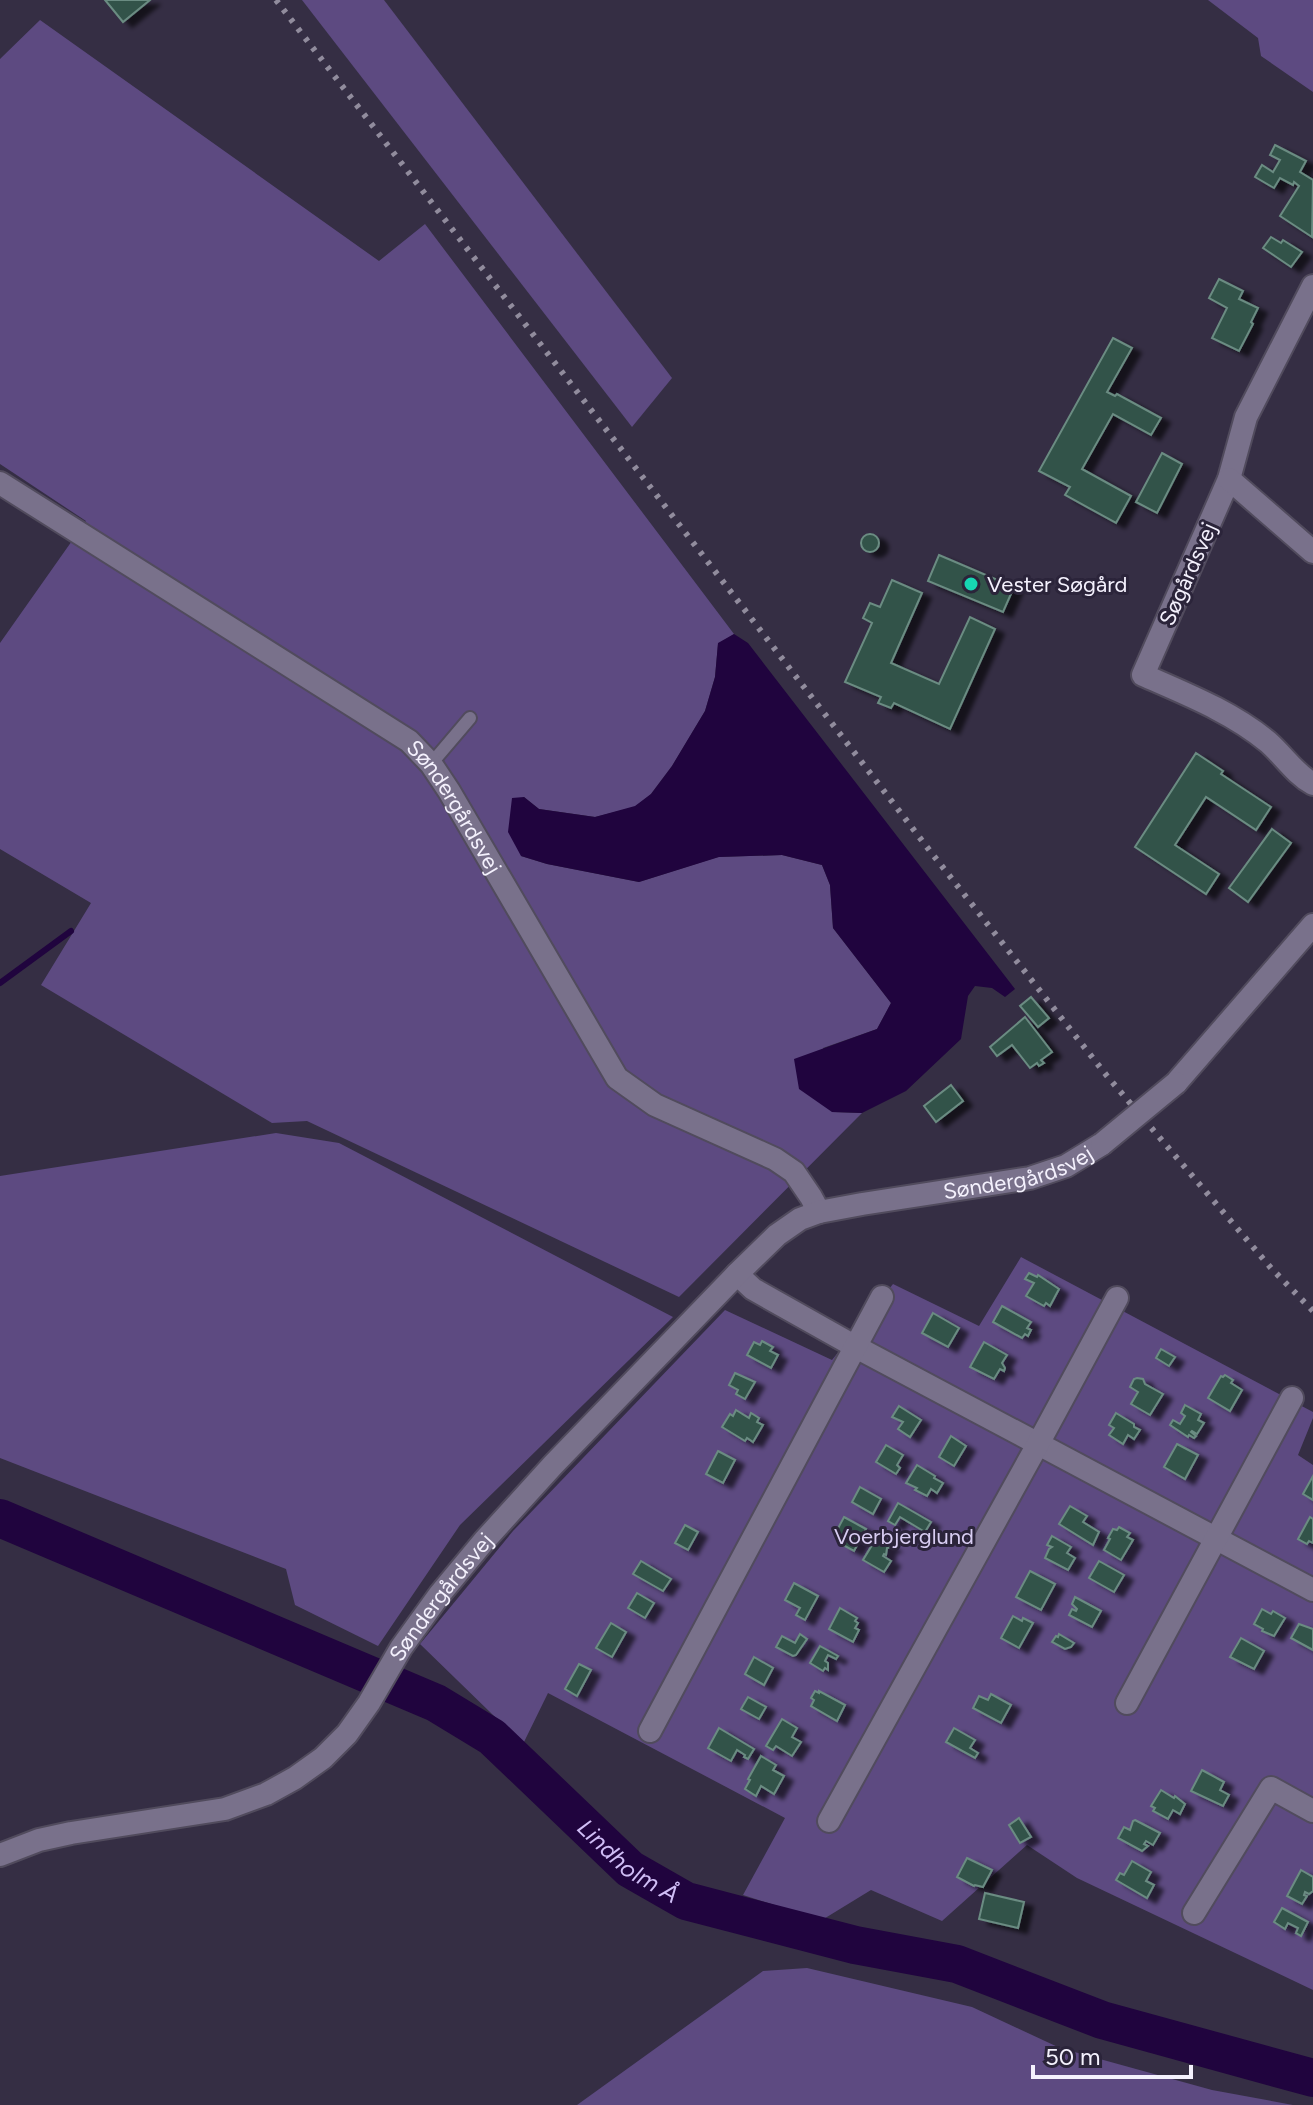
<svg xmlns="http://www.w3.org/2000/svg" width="1313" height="2105" viewBox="0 0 1313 2105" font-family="Figtree,sans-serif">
<defs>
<filter id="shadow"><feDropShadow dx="9" dy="5" stdDeviation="2" flood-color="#0009"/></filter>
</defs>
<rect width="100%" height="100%" fill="#352e44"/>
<!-- green -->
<g fill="#5d4a81">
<path d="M302,0H384L672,378L632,427Z"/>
<path d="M1208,0H1313V92L1261,56L1258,38Z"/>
<path d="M40,20L379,261L425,224L734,634L718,644L715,677L705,711L672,766L651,794L635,807L595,817L539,809L524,797L521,856L547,864L639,882L718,857L782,855L822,865L830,885L833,928L891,1003L877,1029L823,1048L832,1112L862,1113L679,1297L307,1121L272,1123L41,985L91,903L0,849V643L86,521L0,464V59Z"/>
<path d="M276,1133L339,1143L673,1317L460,1525L378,1646L295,1605L286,1569L0,1458V1176Z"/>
<path d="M1021,1257L1313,1412V1418L1298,1455L1313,1465V1990L1077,1878L1027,1845L942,1921L871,1890L822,1920L743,1895L785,1818L548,1693L523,1744L420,1644L513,1531L725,1310L832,1360L893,1284L979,1326Z"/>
<path d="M807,1968L972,2007L1060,2048L1212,2090L1293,2105H577L763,1971Z"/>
</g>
<!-- water -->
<path fill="#20043e" d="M734,634L748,643L1015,989L1005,997L992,988L975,986L968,996L961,1039L906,1091L862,1113L832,1112L799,1089L794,1059L877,1029L891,1003L833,928L830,885L822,865L782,855L719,857L639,882L547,864L521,856L508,832L512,798L524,797L539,809L595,817L635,806L651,794L672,766L705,711L715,677L718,643Z"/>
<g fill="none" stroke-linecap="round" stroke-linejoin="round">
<!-- stream -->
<path stroke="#20043e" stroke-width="6" d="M0,983L71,931"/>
<!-- river -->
<path stroke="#20043e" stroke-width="38" id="s1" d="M0,1518L436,1703L492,1737L630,1869L686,1901L855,1945L957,1964L1102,2020L1313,2078"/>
</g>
<!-- building -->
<g fill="#33534a" stroke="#6b8c82" stroke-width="2" filter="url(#shadow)">
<path d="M105,0H150L123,22Z"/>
<path d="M1275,145L1306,161L1300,172L1313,180L1312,237L1280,216L1299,186L1294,182L1293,185L1280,178L1274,188L1255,177L1262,165L1273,172L1280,160L1270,155Z"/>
<path d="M1271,237L1281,243L1283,240L1302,252L1291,267L1263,248Z"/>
<path d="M1219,279L1243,291L1239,299L1258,308L1251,322L1253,324L1239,351L1212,338L1227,308L1209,298Z"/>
<path d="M1113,338L1132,348L1107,392L1115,396L1117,394L1161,418L1151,435L1113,414L1082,469L1131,496L1116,523L1065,495L1070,487L1039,471Z"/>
<path d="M1162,453L1182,464L1157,513L1136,502Z"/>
<circle cx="870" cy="543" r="9"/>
<path d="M939,555L1014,587L1003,612L928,581Z"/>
<path d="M892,580L922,593L891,663L939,684L970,617L995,629L950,729L894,703L891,708L878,703L881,697L845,682L872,623L863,618L870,603L880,607Z"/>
<path d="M1196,753L1223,771L1221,774L1271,807L1256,830L1206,797L1175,845L1219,874L1206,894L1135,847Z"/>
<path d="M1272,829L1291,843L1248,902L1229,888Z"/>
<path d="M1031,997L1049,1018L1038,1027L1020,1006Z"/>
<path d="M1025,1017L1052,1052L1041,1060L1044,1063L1039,1066L1037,1063L1030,1068L1012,1045L997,1056L990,1047Z"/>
<path d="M951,1085L963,1101L936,1122L924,1106Z"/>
<path d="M1029,1273L1037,1277L1038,1275L1059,1289L1050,1306L1046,1303L1044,1306L1026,1296L1034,1283L1025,1279Z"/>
<path d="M1002,1306L1031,1322L1027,1328L1031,1330L1028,1336L1025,1334L1022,1338L993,1322Z"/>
<path d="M933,1313L959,1328L948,1347L922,1333Z"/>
<path d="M762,1341L773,1347L770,1351L778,1355L771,1368L747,1355L754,1342L760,1345Z"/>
<path d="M984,1342L1007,1355L1002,1363L1005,1368L1004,1371L1000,1369L994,1379L970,1367Z"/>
<path d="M1161,1349L1175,1357L1169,1366L1156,1358Z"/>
<path d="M735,1373L755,1382L745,1399L736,1394L738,1390L729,1385Z"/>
<path d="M1225,1375L1233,1380L1231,1383L1242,1390L1230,1411L1208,1398L1221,1376L1223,1377Z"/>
<path d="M1137,1378L1143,1379L1145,1384L1163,1394L1150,1415L1131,1404L1138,1392L1130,1387L1134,1379Z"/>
<path d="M1185,1405L1201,1414L1198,1420L1204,1423L1197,1434L1192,1431L1191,1432L1196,1436L1194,1438L1189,1435L1188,1437L1170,1425L1173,1420L1180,1424L1185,1416L1181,1413Z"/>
<path d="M899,1406L921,1420L910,1437L898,1429L903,1422L892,1417Z"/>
<path d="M736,1410L749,1418L751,1413L759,1418L757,1422L763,1425L753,1442L747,1438L745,1441L722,1427L730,1414L733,1416Z"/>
<path d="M1116,1413L1134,1424V1427L1140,1430L1134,1439L1128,1435L1123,1444L1109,1435L1114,1428L1109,1425Z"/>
<path d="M951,1436L966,1446L954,1466L939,1457Z"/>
<path d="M1177,1444L1198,1455L1185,1479L1164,1467Z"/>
<path d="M886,1445L903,1455L897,1465L900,1468L896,1474L876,1462Z"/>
<path d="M718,1451L735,1460L723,1483L706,1474Z"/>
<path d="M917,1465L935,1476L934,1478L943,1483L937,1493L931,1489L927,1496L915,1490L917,1488L906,1483Z"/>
<path d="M1313,1476V1500L1303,1494Z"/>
<path d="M860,1487L881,1499L873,1514L852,1502Z"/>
<path d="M898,1503L931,1522L925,1532L900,1517L895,1525L888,1521Z"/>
<path d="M1070,1506L1087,1516L1083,1522L1099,1532L1093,1545L1059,1524Z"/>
<path d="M844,1517L866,1529L854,1551L843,1545L846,1540L835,1534Z"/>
<path d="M1310,1517L1313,1519V1543L1309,1541L1307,1544L1298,1539Z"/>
<path d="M685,1525L698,1532L688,1550L675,1543Z"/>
<path d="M1119,1527L1130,1533L1127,1537L1133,1540L1121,1560L1104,1550L1110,1539L1108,1538L1113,1529L1117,1530Z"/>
<path d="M1052,1536L1071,1547L1067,1553L1075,1558L1068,1570L1045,1558L1049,1549L1052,1547L1047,1545Z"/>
<path d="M877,1537L892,1547L887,1548L886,1555L884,1554L883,1556L891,1561L884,1572L863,1560Z"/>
<path d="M641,1561L671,1579L663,1591L633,1574Z"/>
<path d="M1099,1561L1124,1575L1114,1592L1089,1578Z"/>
<path d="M1030,1571L1055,1584L1041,1610L1016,1597Z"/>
<path d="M794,1583L818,1596L805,1620L796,1615L800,1608L785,1600Z"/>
<path d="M637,1593L654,1603L645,1618L628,1608Z"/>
<path d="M1075,1597L1101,1611L1092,1627L1069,1615L1072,1609L1076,1611L1077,1609L1072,1604Z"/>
<path d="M840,1608L857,1618L855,1621L858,1623L855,1628L859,1630L853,1642L829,1629Z"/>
<path d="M1262,1609L1271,1614L1273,1611L1285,1618L1274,1636L1262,1631L1263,1629L1254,1624Z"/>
<path d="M1013,1616L1022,1621L1023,1618L1033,1623L1019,1648L1001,1638Z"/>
<path d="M611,1623L626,1632L612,1657L596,1648Z"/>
<path d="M1299,1624L1313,1629V1650L1291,1638Z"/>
<path d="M800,1634L807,1639L796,1655L793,1656L776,1647L782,1636L795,1643Z"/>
<path d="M1059,1634L1074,1643L1071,1647L1065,1649L1052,1642L1056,1636L1058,1637Z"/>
<path d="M1241,1638L1264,1651L1254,1669L1230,1657Z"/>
<path d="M820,1646L838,1656L836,1659L828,1655L825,1661L828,1663V1670L825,1668L823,1671L810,1663Z"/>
<path d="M754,1657L773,1668L764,1685L745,1674Z"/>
<path d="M579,1664L591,1670L577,1696L565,1689Z"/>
<path d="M815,1691L819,1693V1691L845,1705L837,1721L811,1706L814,1700L811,1698Z"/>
<path d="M991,1694L1011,1705L1001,1723L973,1708L979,1696L988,1700Z"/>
<path d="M748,1697L766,1707L759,1719L741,1709Z"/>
<path d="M782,1719L797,1728L792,1737L801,1742L792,1756L776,1746L773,1750L766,1746Z"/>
<path d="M719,1728L754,1749L748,1759L744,1757L745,1755L737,1750L731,1761L708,1748Z"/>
<path d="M954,1728L975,1740L970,1748L978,1753L975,1758L946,1742Z"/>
<path d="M761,1756L776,1765L773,1770L784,1776L774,1794L761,1786L756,1796L745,1789L750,1780L748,1779Z"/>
<path d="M1202,1770L1224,1782L1220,1790L1229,1795L1223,1806L1191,1791Z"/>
<path d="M1161,1790L1174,1798L1175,1796L1185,1804L1180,1814L1173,1810L1168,1819L1153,1811L1155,1808L1151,1806Z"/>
<path d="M1019,1818L1031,1837L1020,1843L1009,1825Z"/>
<path d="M1135,1820L1160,1833L1153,1845L1146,1841L1144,1844L1148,1846L1142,1851L1118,1838L1124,1827L1130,1830L1133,1821Z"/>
<path d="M967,1858L992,1870L983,1887L975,1885L974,1886L957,1877Z"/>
<path d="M1132,1861L1151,1872L1146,1881L1154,1885L1147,1898L1116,1880L1120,1873L1124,1875Z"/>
<path d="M1301,1870L1313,1877V1891L1309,1894L1305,1892L1304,1895L1307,1896L1302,1904L1287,1896Z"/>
<path d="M985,1893L1024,1902L1018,1928L979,1919Z"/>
<path d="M1282,1908L1308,1922L1301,1936L1296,1933L1298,1928L1288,1923L1285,1929L1274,1922Z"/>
</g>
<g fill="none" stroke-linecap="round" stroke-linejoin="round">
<defs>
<path id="service" d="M431,764L470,718"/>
<g id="minor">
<path d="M1313,286L1246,417L1229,479L1143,675C1186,694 1232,712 1268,742C1284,756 1295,774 1313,784"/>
<path d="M1229,479L1313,552"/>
<path id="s2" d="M0,483L409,741L431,764L449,791L617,1078L655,1105L775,1159L794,1172L811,1197L819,1212"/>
<path d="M1176,1083L1313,925"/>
<path d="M737,1274L753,1289L856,1347L1313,1590"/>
<path d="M1127,1703L1292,1398"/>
<path d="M650,1731L882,1297"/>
<path d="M829,1821L1038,1444L1117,1298"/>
<path id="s3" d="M0,1855L39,1840L71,1833L225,1809L266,1794L295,1778L323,1758L347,1734L369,1703L401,1648L440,1594L484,1541L553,1465L737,1274L777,1235L800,1219L819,1212L862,1204L1030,1178L1066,1166L1102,1144"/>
<path d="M1194,1913L1271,1788L1313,1811"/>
</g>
</defs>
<!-- service casing -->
<use href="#service" stroke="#514b5d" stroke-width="16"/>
<!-- minor casing -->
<use href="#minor" stroke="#514b5d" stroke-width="26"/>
<!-- service -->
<use href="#service" stroke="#79718b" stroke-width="12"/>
<!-- minor -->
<use href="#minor" stroke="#79718b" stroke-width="22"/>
<!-- rail -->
<path stroke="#918c9d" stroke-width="6" stroke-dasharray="4 8" stroke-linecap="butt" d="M276,0L930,851L1107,1076L1271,1268L1313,1311"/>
<defs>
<path id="minor-bridge" d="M1102,1144L1176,1083"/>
</defs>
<!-- minor-bridge casing -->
<use href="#minor-bridge" stroke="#514b5d" stroke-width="26" stroke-linecap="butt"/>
<!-- minor-bridge -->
<use href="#minor-bridge" stroke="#79718b" stroke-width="22"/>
</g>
<!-- markers -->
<circle fill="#17d5b2" stroke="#2b243a" stroke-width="3" cx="971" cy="584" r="8"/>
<g text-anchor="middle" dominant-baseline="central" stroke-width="6" stroke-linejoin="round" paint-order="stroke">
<!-- street labels -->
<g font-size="22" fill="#f4f1fd" stroke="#2b243a">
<text transform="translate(1188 574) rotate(-66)">Søgårdsvej</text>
<text stroke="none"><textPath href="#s2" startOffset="564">Søndergårdsvej</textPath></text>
<text stroke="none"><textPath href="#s3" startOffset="1288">Søndergårdsvej</textPath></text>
<text stroke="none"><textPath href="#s3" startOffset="542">Søndergårdsvej</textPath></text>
</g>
<!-- poi labels -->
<g font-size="22" fill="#f4f1fd" stroke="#2b243a" text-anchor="start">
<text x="987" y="584">Vester Søgård</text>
</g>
<!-- park labels -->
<g font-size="22" fill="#d8cdf2" stroke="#2b243a">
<text x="904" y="1536">Voerbjerglund</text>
</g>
<!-- water labels -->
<g font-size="24" font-style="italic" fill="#d0bef6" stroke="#2b243a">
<text stroke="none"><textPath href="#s1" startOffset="724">Lindholm Å</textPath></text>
</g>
</g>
<!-- scale -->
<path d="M1033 2065v12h158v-12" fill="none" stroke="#f4f1fd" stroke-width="4"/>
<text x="1045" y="2065" font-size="24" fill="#f4f1fd" stroke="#2b243a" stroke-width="6" paint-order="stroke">50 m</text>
</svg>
